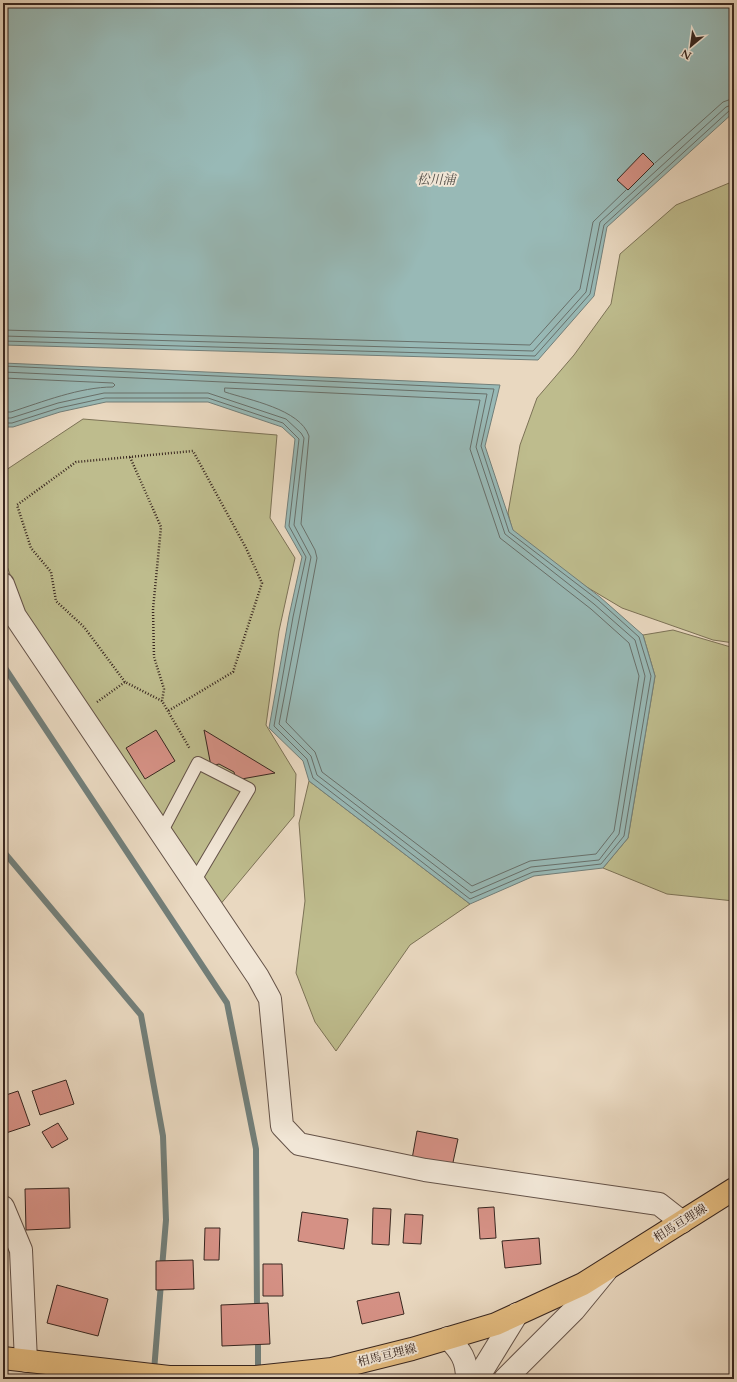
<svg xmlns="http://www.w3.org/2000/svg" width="737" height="1382" viewBox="0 0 737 1382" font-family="Cardo,'Noto Serif JP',serif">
<rect width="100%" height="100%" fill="#e9d8c0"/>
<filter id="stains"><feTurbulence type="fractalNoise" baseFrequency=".005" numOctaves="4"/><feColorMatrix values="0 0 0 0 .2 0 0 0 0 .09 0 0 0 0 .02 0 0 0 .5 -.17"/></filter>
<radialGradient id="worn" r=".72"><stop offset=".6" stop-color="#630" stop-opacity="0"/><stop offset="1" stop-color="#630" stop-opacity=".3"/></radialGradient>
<!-- green -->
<g fill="#bebc8d" stroke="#7c7256">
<path d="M734,181V643L713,640L622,608L516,545L508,513L520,445L537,398L574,355L611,304L620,254L676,205Z"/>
<path d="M83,419L277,435L270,518L295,558L279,631L266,725L296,774L294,816L219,906L22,608L3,555V472Z"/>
<path d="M673,630L734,648V901L667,894L603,868L628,838L655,676L643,635Z"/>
<path d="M309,781L470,904L410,945L336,1051L315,1022L296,973L305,901L299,823Z"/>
</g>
<!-- water -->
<g fill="#98b9b6" stroke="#727f7a">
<path d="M3,3H734V112L607,227L594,296L538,360L3,345Z"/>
<path d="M3,363L500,385L485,446L513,530L600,597L643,635L655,676L628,838L603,868L534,876L470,904L309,781L303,761L269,728L289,616L302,557L285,527L295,439L282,427L208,402H106L60,412L13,427H3Z"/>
</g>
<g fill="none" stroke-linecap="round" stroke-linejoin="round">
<!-- shore -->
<g stroke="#68706b" stroke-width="1">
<path d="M655,163L723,102L734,98"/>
<path d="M3,330L530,345L580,289L593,222L626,190"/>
<path d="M3,336L533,351L586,292L600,222L726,107L734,104"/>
<path d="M3,341L535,356L590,294L604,225L730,110L734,109"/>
<path d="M3,366L494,389L481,446L509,532L598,600L639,637L651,676L624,836L601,864L533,872L470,899L313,778L307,759L274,726L293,617L306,557L289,526L299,439L283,423L208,398H105L59,408L12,423H3"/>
<path d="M3,372L487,394L476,447L505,534L594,604L635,640L645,676L619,834L599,860L531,867L471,893L317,775L311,756L279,724L311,557L294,525L304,438L301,433L286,419L208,393H104L58,403L11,418H3"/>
<path d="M3,378L113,383L115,385L113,387C80,387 42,402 11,412H3"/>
<path d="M225,388L480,400L470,449L500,538L591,609L629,643L639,676L614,831L596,854L530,861L472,886L322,772L315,752L286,722L317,558L315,550L301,524L309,436C300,409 249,400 225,392Z"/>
</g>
<!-- stream -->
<g stroke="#727f7a" stroke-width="6">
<path d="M3,665L227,1003L256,1149L257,1311"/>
<path d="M3,851L141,1015L163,1136L166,1220L162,1268"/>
<path d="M258,1337V1373"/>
<path d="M154,1371L161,1283"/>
</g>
</g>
<!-- building -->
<g fill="#d59185" stroke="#392720">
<path d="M643,153L654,164L628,190L617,180Z"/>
<path d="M156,730L175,761L145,779L126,748Z"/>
<path d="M204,730L275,773L236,780L234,772L219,764L211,766Z"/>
<path d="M66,1080L74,1104L40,1115L32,1091Z"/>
<path d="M18,1091L30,1125L3,1134V1096Z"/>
<path d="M58,1123L68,1139L52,1148L42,1132Z"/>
<path d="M417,1131L458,1139L452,1167L412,1159Z"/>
<path d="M69,1188L70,1228L26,1230L25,1189Z"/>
<path d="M494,1207L496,1238L480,1239L478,1208Z"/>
<path d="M373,1208L391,1209L389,1245L372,1244Z"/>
<path d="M302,1212L348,1219L344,1249L298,1241Z"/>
<path d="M405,1214L423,1215L421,1244L403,1243Z"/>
<path d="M205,1228H220L219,1260H204Z"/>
<path d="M539,1238L541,1264L505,1268L502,1241Z"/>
<path d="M193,1260L194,1289L156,1290V1261Z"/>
<path d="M263,1264H282L283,1296H263Z"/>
<path d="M57,1285L108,1299L98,1336L47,1323Z"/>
<path d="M399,1292L404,1314L362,1324L357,1301Z"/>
<path d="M268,1303L270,1344L222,1346L221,1305Z"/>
</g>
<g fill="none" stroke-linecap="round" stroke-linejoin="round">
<defs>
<path id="service" d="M161,833L198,763L249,789L194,882"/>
<g id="minor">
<path d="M3,584L15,616L258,977L270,999L282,1126L299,1144L425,1170L659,1204L682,1222"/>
<path d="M3,1207L21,1250L26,1361"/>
</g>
<g id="tertiary">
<path d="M448,1338C461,1351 467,1360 467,1379"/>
<path d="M477,1379L517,1314"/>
<path d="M505,1379L574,1310L606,1271"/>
</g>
<path id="primary" d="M3,1358L169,1377H256L332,1369L412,1349L496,1324L583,1284L734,1189"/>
</defs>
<!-- service casing -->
<use href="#service" stroke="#655348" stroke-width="14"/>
<!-- minor casing -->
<use href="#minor" stroke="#655348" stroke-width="24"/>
<!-- tertiary casing -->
<use href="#tertiary" stroke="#655348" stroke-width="24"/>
<!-- primary casing -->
<use href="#primary" stroke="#392720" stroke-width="24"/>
<!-- path -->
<g stroke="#392720" stroke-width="2.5" stroke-dasharray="1 2" stroke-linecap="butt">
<path d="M130,457L161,527L153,609L154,657L164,689L162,701"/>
<path d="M125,682L84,627L56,601L51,572L31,548L17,505L76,462L193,451L246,548L262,583L233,672L168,711"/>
<path d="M97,702L125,682L162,701L190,749"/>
</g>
<!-- service -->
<use href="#service" stroke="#f1e6d6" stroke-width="12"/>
<!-- minor -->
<use href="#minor" stroke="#f1e6d6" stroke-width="22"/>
<!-- tertiary -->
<use href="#tertiary" stroke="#f1e6d6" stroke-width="22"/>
<!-- primary -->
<use href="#primary" stroke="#e4bc80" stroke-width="22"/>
</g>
<g text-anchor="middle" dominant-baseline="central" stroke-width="4" stroke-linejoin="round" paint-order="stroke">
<!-- street labels -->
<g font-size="12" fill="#392720" stroke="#f1e6d6">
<text transform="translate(680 1223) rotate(-32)">相馬亘理線</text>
<text transform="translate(387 1355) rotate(-14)">相馬亘理線</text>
</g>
<!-- water labels -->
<g font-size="13" font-style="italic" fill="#514c46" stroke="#f1e6d6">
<text x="436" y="180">松川浦</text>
</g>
</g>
<!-- margin -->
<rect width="737" height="1382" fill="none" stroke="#e9d8c0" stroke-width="16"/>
<rect x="4" y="4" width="729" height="1374" fill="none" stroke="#392720" stroke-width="2"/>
<rect x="8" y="8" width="721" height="1366" fill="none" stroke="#392720"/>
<!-- north arrow -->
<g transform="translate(691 46) rotate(209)" stroke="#f1e6d6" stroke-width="3" paint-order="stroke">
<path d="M0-3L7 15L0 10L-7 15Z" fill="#392720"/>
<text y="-6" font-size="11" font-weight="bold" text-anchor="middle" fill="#392720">N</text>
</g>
<rect width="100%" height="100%" filter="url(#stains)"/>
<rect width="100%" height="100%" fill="url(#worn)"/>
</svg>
